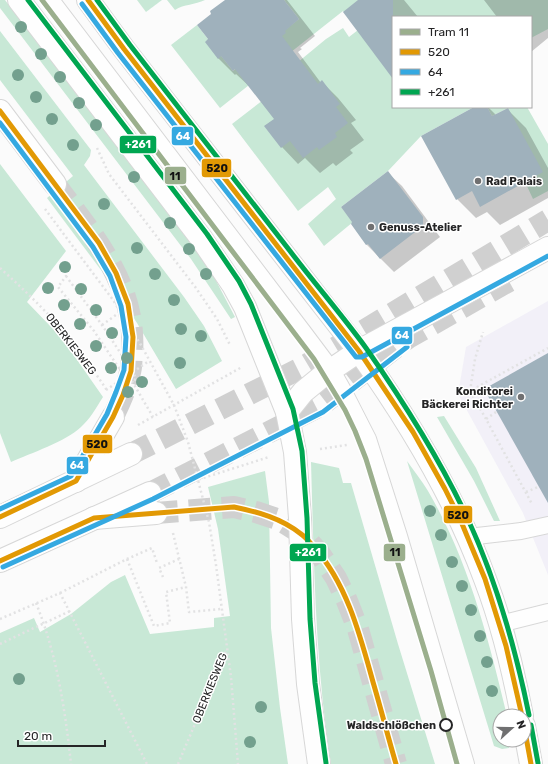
<svg xmlns="http://www.w3.org/2000/svg" width="548" height="764" viewBox="0 0 548 764" font-family="Rubik,sans-serif">
<rect width="100%" height="100%" fill="#fbfbfb"/>
<!-- commercial -->
<path fill="#f2f0f8" d="M548,301V575L523,513L458,394L466,347Z"/>
<!-- green -->
<g fill="#c8e8d6">
<path d="M0,0H5L195,249L212,273L235,317L231,319L191,259L0,8Z"/>
<path d="M137,0H162L146,12Z"/>
<path d="M167,0H205C195,5 184,4 175,10Z"/>
<path d="M284,0H548V29L531,38V17H393V107H474L421,136L388,171L341,207L353,222L324,246L308,224L336,199L328,187L298,211L232,124L290,79L286,72L326,39L343,28L349,37L358,30L343,11L220,108L171,45L197,25L233,71L299,19Z"/>
<path d="M0,31L91,150L90,156L84,165L184,297L204,326L222,361L176,389L137,323L107,278L47,198L73,176L0,80Z"/>
<path d="M487,107H527L548,144V191L533,199L525,182L508,108L492,116Z"/>
<path d="M0,164L66,251L27,302L53,329L75,357L103,397C96,408 90,419 81,427C65,442 31,453 11,462L0,433Z"/>
<path d="M444,416L476,468L500,521H494L474,481L437,417Z"/>
<path d="M407,461C414,471 422,481 428,491C468,559 489,640 507,716H500V740H511L509,748L502,749L494,746Z"/>
<path d="M311,462L339,468L343,483H351L398,644L435,764H331C315,664 314,563 311,462Z"/>
<path d="M265,471L269,502L271,628L280,708L288,764H0V633L34,618L40,632L71,614L111,582L125,575L150,634L214,627V618L230,616L218,529L208,487Z"/>
</g>
<!-- shadow -->
<g fill="#0003">
<path d="M226,0H287L315,36L300,48L302,49L298,52L321,83L322,82L338,98L356,120L351,123L364,140L350,150L353,153L336,166L333,163L320,173L305,158L298,164L282,147L265,126L275,119L250,87L236,74L235,75L218,58L209,40L212,14Z"/>
<path d="M360,0H404L418,17H393V75Z"/>
<path d="M484,0H548V38L531,52V17H497Z"/>
<path d="M476,107H488L496,115L507,109L526,128L548,168V198L500,225L487,212L476,218L457,199Z"/>
<path d="M388,173L402,186L440,237L394,272L367,245L352,224Z"/>
</g>
<!-- building -->
<g fill="#9fb1bc">
<path d="M225,0H284L299,19L285,31L286,33L282,36L318,84L322,80L340,104L336,107L348,123L335,133L337,137L319,150L317,147L303,158L290,141L281,148L264,126L274,119L235,69L233,71L221,56L218,59L205,42L208,39L197,25L211,14L210,11Z"/>
<path d="M358,0H393V79L343,12Z"/>
<path d="M474,107H487L492,116L508,108L543,172L480,207L472,191L456,200L421,136Z"/>
<path d="M388,171L423,217V226L380,259L368,244L366,245L351,224L352,222L341,207Z"/>
<path d="M548,353V503L484,389Z"/>
</g>
<g fill="none" stroke-linecap="round" stroke-linejoin="round">
<!-- secondary-tunnel -->
<g stroke="#d0d0d0" stroke-width="22" stroke-dasharray="22 11" stroke-linecap="butt">
<path d="M131,454L303,367L548,220"/>
<path d="M150,493L320,406L408,338L509,281"/>
</g>
<!-- primary-tunnel -->
<g stroke="#d0d0d0" stroke-width="22" stroke-dasharray="22 11" stroke-linecap="butt">
<path d="M55,184C93,236 137,284 132,354C131,359 132,366 130,372C127,387 120,402 113,417"/>
<path d="M156,513L234,507L256,512L280,520L302,534L320,554L336,578L347,601L358,629L396,764"/>
</g>
<defs>
<g id="lane">
<path d="M51,0L304,333L331,369L344,392L368,439L399,536L466,764"/>
<path d="M468,537L521,531L548,525"/>
<path d="M500,624L548,612"/>
</g>
<g id="secondary">
<path d="M287,412L303,392L325,374L359,351L548,248"/>
<path d="M0,517L131,454"/>
<path d="M0,561L150,493"/>
</g>
<g id="primary">
<path d="M19,0L201,238L233,285L245,307L287,412L295,452L300,518L303,619L308,684L319,764"/>
<path d="M88,0L124,49L359,351C409,421 455,497 485,579C502,623 513,669 522,716"/>
<path d="M0,111L55,184"/>
<path d="M76,481L113,417"/>
<path d="M94,518L156,513"/>
<path d="M524,726L531,764"/>
</g>
</defs>
<!-- lane casing -->
<use href="#lane" stroke="#d7d7d7" stroke-width="18"/>
<!-- secondary casing -->
<use href="#secondary" stroke="#d7d7d7" stroke-width="24"/>
<!-- primary casing -->
<use href="#primary" stroke="#d7d7d7" stroke-width="24"/>
<!-- path -->
<g stroke="#e2e2e3" stroke-width="2.5" stroke-dasharray="2 3" stroke-linecap="butt">
<path d="M97,148L109,174L196,288L217,319L230,345"/>
<path d="M45,209L113,300L141,345L174,405L188,442L209,522L216,565L231,677L238,764"/>
<path d="M0,268C20,286 39,304 57,324C76,345 93,369 108,392"/>
<path d="M66,276L102,325L133,372L136,379L129,383L94,331L58,287Z"/>
<path d="M102,325L120,312"/>
<path d="M133,372L149,361"/>
<path d="M132,381L153,417"/>
<path d="M106,390L125,377"/>
<path d="M470,391L475,359L483,332"/>
<path d="M429,408L441,399"/>
<path d="M496,412L486,419L532,504"/>
<path d="M486,419L470,391L548,348"/>
<path d="M138,425L242,367"/>
<path d="M320,449L347,445"/>
<path d="M175,487L269,457"/>
<path d="M526,492L538,487"/>
<path d="M173,533L186,587L189,612L221,609"/>
<path d="M127,559L154,626L170,623L166,592L186,587"/>
<path d="M163,577L159,568L179,559"/>
<path d="M60,593L127,559L152,548L157,563"/>
<path d="M36,603C57,655 65,709 71,764"/>
<path d="M0,619L60,593L147,764"/>
<path d="M0,644L70,611"/>
<path d="M178,764L226,651"/>
</g>
<!-- lane -->
<use href="#lane" stroke="#fefefe" stroke-width="16"/>
<!-- secondary -->
<use href="#secondary" stroke="#fefefe" stroke-width="22"/>
<!-- primary -->
<use href="#primary" stroke="#fefefe" stroke-width="22"/>
<defs>
<g id="bus-1">
<path d="M88,0L124,49L359,351L413,432L445,489L460,519L485,579L506,646L522,716"/>
<path d="M0,111L99,243L116,273L128,304L133,337L131,371L123,395L113,417L76,481L0,517"/>
<path d="M0,561L94,518L234,507C258,512 281,518 301,534C306,537 310,543 314,547C347,584 360,635 373,682C381,709 388,737 396,764"/>
<path d="M524,726L531,764"/>
</g>
<g id="bus-2">
<path d="M82,4L118,53L356,357H362L548,256"/>
<path d="M0,123L93,247L110,276L121,306L126,337L124,370L116,392L107,414L71,476L0,509"/>
<path d="M3,567L153,499L323,412L407,347"/>
</g>
<g id="bus-3">
<path d="M28,0L207,234L239,281L251,304L293,409L302,451L307,518L310,619L315,683L326,763"/>
<path d="M97,0L130,45C183,114 237,182 290,251C315,284 342,315 366,348C403,401 438,456 466,515C496,579 515,646 529,715"/>
<path d="M531,725L538,763"/>
</g>
</defs>
<!-- bus-1 casing -->
<use href="#bus-1" stroke="#fff" stroke-width="8"/>
<!-- bus-2 casing -->
<use href="#bus-2" stroke="#fff" stroke-width="8"/>
<!-- bus-3 casing -->
<use href="#bus-3" stroke="#fff" stroke-width="8"/>
<!-- bus-1 -->
<use href="#bus-1" stroke="#e29904" stroke-width="5"/>
<!-- bus-2 -->
<use href="#bus-2" stroke="#35a9e1" stroke-width="5"/>
<!-- bus-3 -->
<use href="#bus-3" stroke="#00a651" stroke-width="5"/>
<defs>
<path id="tram-1" d="M42,0L314,359L345,410L355,431L366,459L431,671L457,764"/>
</defs>
<!-- tram-1 casing -->
<use href="#tram-1" stroke="#fff" stroke-width="8"/>
<!-- tram-1 -->
<use href="#tram-1" stroke="#9baf8d" stroke-width="5"/>
</g>
<!-- trees -->
<g fill="#73a08e">
<circle cx="21" cy="27" r="6"/>
<circle cx="41" cy="54" r="6"/>
<circle cx="18" cy="75" r="6"/>
<circle cx="60" cy="77" r="6"/>
<circle cx="36" cy="97" r="6"/>
<circle cx="79" cy="103" r="6"/>
<circle cx="52" cy="119" r="6"/>
<circle cx="96" cy="125" r="6"/>
<circle cx="73" cy="145" r="6"/>
<circle cx="134" cy="177" r="6"/>
<circle cx="104" cy="204" r="6"/>
<circle cx="170" cy="223" r="6"/>
<circle cx="137" cy="248" r="6"/>
<circle cx="189" cy="249" r="6"/>
<circle cx="65" cy="267" r="6"/>
<circle cx="155" cy="274" r="6"/>
<circle cx="206" cy="274" r="6"/>
<circle cx="48" cy="288" r="6"/>
<circle cx="81" cy="289" r="6"/>
<circle cx="174" cy="300" r="6"/>
<circle cx="64" cy="305" r="6"/>
<circle cx="96" cy="310" r="6"/>
<circle cx="80" cy="324" r="6"/>
<circle cx="181" cy="329" r="6"/>
<circle cx="112" cy="333" r="6"/>
<circle cx="201" cy="336" r="6"/>
<circle cx="96" cy="346" r="6"/>
<circle cx="127" cy="358" r="6"/>
<circle cx="180" cy="363" r="6"/>
<circle cx="111" cy="368" r="6"/>
<circle cx="142" cy="382" r="6"/>
<circle cx="128" cy="392" r="6"/>
<circle cx="430" cy="511" r="6"/>
<circle cx="441" cy="535" r="6"/>
<circle cx="452" cy="562" r="6"/>
<circle cx="462" cy="586" r="6"/>
<circle cx="471" cy="610" r="6"/>
<circle cx="480" cy="636" r="6"/>
<circle cx="487" cy="662" r="6"/>
<circle cx="19" cy="679" r="6"/>
<circle cx="492" cy="691" r="6"/>
<circle cx="261" cy="707" r="6"/>
<circle cx="250" cy="742" r="6"/>
</g>
<!-- markers -->
<g fill="#707071" stroke="#fff" stroke-width="1.5">
<circle cx="478" cy="181" r="4"/>
<circle cx="371" cy="227" r="4"/>
<circle cx="521" cy="397" r="4"/>
</g>
<circle fill="#fff" stroke="#252526" stroke-width="2" cx="446" cy="725" r="6"/>
<g text-anchor="middle" dominant-baseline="central" stroke-width="3" stroke-linejoin="round" paint-order="stroke">
<!-- poi labels -->
<g font-size="11" font-weight="bold" fill="#252526" stroke="#fff" text-anchor="start">
<text x="486" y="181">Rad Palais</text>
<text x="379" y="227">Genuss-Atelier</text>
<text x="513" y="391" text-anchor="end">Konditorei<tspan x="513" dy="13">Bäckerei Richter</tspan></text>
</g>
<!-- street labels -->
<g font-size="11" fill="#252526" stroke="#fff">
<text transform="translate(71 344) rotate(52)">OBERKIESWEG</text>
<text transform="translate(210 688) rotate(-68)">OBERKIESWEG</text>
</g>
<!-- stop labels -->
<g font-size="11" font-weight="bold" fill="#252526" stroke="#fff" text-anchor="end">
<text x="436" y="725">Waldschlößchen</text>
</g>
</g>
<g stroke="#fff" stroke-width="1.5">
<rect x="171" y="126" width="23" height="20" rx="4" fill="#35a9e1"/>
<rect x="119" y="135" width="38" height="19" rx="4" fill="#00a651"/>
<rect x="201" y="158" width="31" height="20" rx="4" fill="#e29904"/>
<rect x="164" y="166" width="23" height="19" rx="4" fill="#9baf8d"/>
<rect x="391" y="326" width="22" height="19" rx="4" fill="#35a9e1"/>
<rect x="82" y="434" width="31" height="20" rx="4" fill="#e29904"/>
<rect x="66" y="456" width="23" height="19" rx="4" fill="#35a9e1"/>
<rect x="443" y="505" width="30" height="19" rx="4" fill="#e29904"/>
<rect x="289" y="543" width="38" height="19" rx="4" fill="#00a651"/>
<rect x="383" y="543" width="23" height="19" rx="4" fill="#9baf8d"/>
</g>
<g font-size="11" text-anchor="middle" font-weight="bold" fill="#fff">
<text x="183" y="140">64</text>
<text x="138" y="148">+261</text>
<text x="402" y="339">64</text>
<text x="77" y="469">64</text>
<text x="308" y="556">+261</text>
</g>
<g font-size="11" text-anchor="middle" font-weight="bold" fill="#111">
<text x="217" y="172">520</text>
<text x="175" y="180">11</text>
<text x="97" y="448">520</text>
<text x="458" y="519">520</text>
<text x="395" y="556">11</text>
</g>
<!-- legend -->
<rect x="392" y="16" width="140" height="92" fill="#ffffff" stroke="#a8a8a8"/>
<rect x="400" y="29" width="20" height="6" fill="#9baf8d" stroke="#a8a8a8"/>
<text x="428" y="36" font-size="12" fill="#252526">Tram 11</text>
<rect x="400" y="49" width="20" height="6" fill="#e29904" stroke="#a8a8a8"/>
<text x="428" y="56" font-size="12" fill="#252526">520</text>
<rect x="400" y="69" width="20" height="6" fill="#35a9e1" stroke="#a8a8a8"/>
<text x="428" y="76" font-size="12" fill="#252526">64</text>
<rect x="400" y="89" width="20" height="6" fill="#00a651" stroke="#a8a8a8"/>
<text x="428" y="96" font-size="12" fill="#252526">+261</text>
<!-- north arrow -->
<g transform="translate(512 728) rotate(69)"><circle r="19" fill="#ffffff" stroke="#a8a8a8"/>
<path d="M0-3L7 15L0 10L-7 15Z" fill="#707071"/>
<text y="-6" font-size="11" font-weight="bold" text-anchor="middle" fill="#252526">N</text>
</g>
<!-- scale -->
<path d="M18 740v6h87v-6" fill="none" stroke="#252526" stroke-width="2"/>
<text x="24" y="740" font-size="12" fill="#252526" stroke="#ffffff" stroke-width="3" paint-order="stroke">20 m</text>
</svg>
